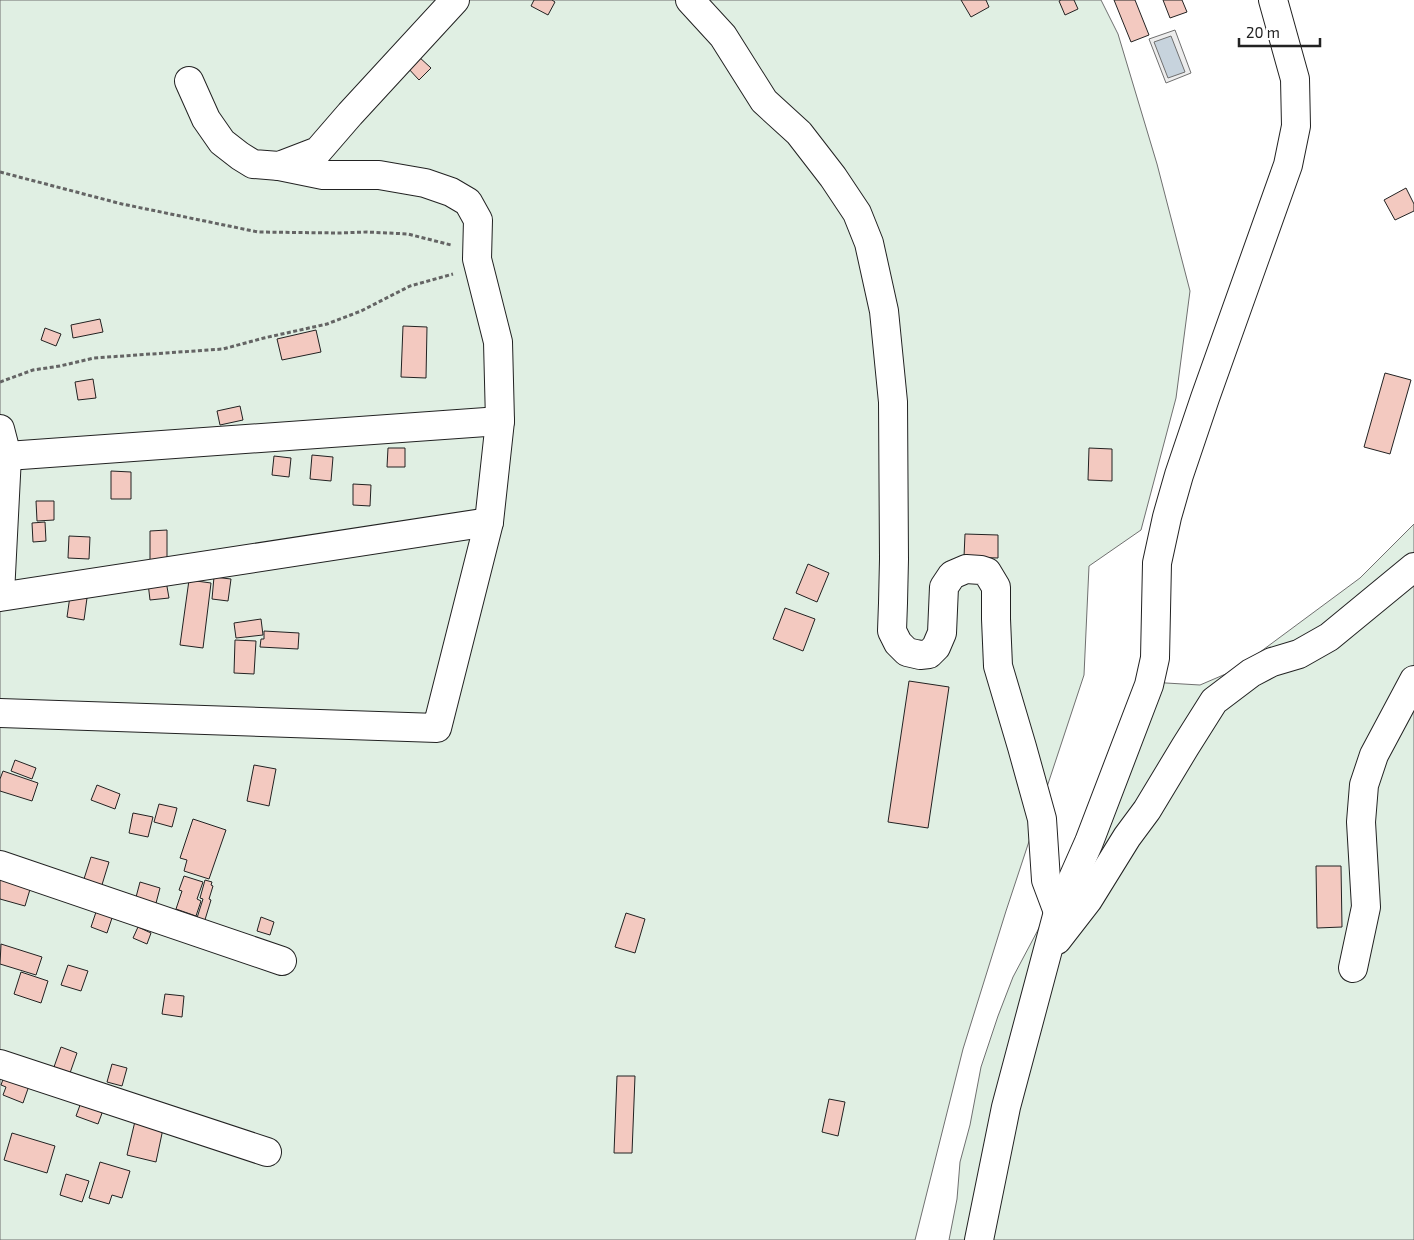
<svg xmlns="http://www.w3.org/2000/svg" width="1414" height="1240" viewBox="0 0 1414 1240" font-family="'Exo 2',sans-serif">
<rect width="100%" height="100%" fill="#fff"/>
<!-- green -->
<g fill="#e0efe3" stroke="#6f6f6f">
<path d="M0,0H1101L1118,34L1157,164L1190,291L1176,398L1141,530L1089,566L1084,675L1006,911L963,1049L915,1240H0Z"/>
<path d="M1414,524V1240H949L957,1199L960,1162L970,1125L981,1067L998,1016L1013,977L1039,928L1150,681L1166,683L1200,685L1228,673L1256,655L1360,578Z"/>
</g>
<!-- parking -->
<path fill="#ededed" stroke="#6f6f6f" d="M1175,30L1191,73L1166,83L1149,39Z"/>
<!-- water -->
<path fill="#c7d3dd" stroke="#6f6f6f" d="M1171,36L1185,72L1168,78L1154,42Z"/>
<!-- building -->
<g fill="#f3c9c0" stroke="#222">
<path d="M534,0H552L555,2L548,15L531,6Z"/>
<path d="M961,0H986L989,7L971,17Z"/>
<path d="M1061,0H1074L1078,9L1065,15L1059,1Z"/>
<path d="M1114,0H1135L1149,35L1131,42Z"/>
<path d="M1163,0H1182L1187,12L1170,18Z"/>
<path d="M418,56L431,68L419,80L407,67Z"/>
<path d="M1406,188L1414,204V211L1395,220L1384,200Z"/>
<path d="M100,319L103,332L73,338L71,325Z"/>
<path d="M403,326L427,327L426,378L401,377Z"/>
<path d="M45,328L61,334L56,346L41,340Z"/>
<path d="M316,330L321,352L282,360L277,339Z"/>
<path d="M1385,373L1411,380L1390,454L1364,447Z"/>
<path d="M93,379L96,398L78,400L75,382Z"/>
<path d="M240,406L243,420L220,425L217,411Z"/>
<path d="M388,448H405V467H387Z"/>
<path d="M1089,448L1112,449V481L1088,480Z"/>
<path d="M312,455L333,457L331,481L310,479Z"/>
<path d="M274,456L291,458L289,477L272,475Z"/>
<path d="M111,471L131,472V499H111Z"/>
<path d="M353,484L371,485L370,506L353,505Z"/>
<path d="M36,501H54V520L37,521Z"/>
<path d="M45,522L46,541L33,542L32,523Z"/>
<path d="M167,530V567H150V531Z"/>
<path d="M965,534L998,535V558L964,557Z"/>
<path d="M69,536L90,537L89,559L68,558Z"/>
<path d="M808,564L829,573L817,602L796,593Z"/>
<path d="M214,577L231,579L228,601L212,599Z"/>
<path d="M189,580L211,583L203,648L180,645Z"/>
<path d="M166,581L169,598L150,600L148,583Z"/>
<path d="M70,596L87,598L84,620L67,617Z"/>
<path d="M785,608L815,619L803,651L773,639Z"/>
<path d="M261,619L263,635L236,638L234,623Z"/>
<path d="M264,631L299,633L298,649L260,647L261,639H264Z"/>
<path d="M235,640L256,641L254,674L234,673Z"/>
<path d="M909,681L949,687L928,828L888,822Z"/>
<path d="M15,760L36,768L32,779L11,771Z"/>
<path d="M254,765L276,769L269,806L247,801Z"/>
<path d="M3,771L38,783L32,801L0,791V779Z"/>
<path d="M97,785L120,794L115,809L91,800Z"/>
<path d="M159,804L177,808L172,827L154,822Z"/>
<path d="M133,813L153,817L148,837L129,833Z"/>
<path d="M193,819L226,830L209,879L184,871L187,860L180,858Z"/>
<path d="M91,857L109,862L101,888L83,882Z"/>
<path d="M1316,866H1341L1342,927L1317,928Z"/>
<path d="M184,876L203,882L197,899L201,901L196,916L176,909L182,891L179,890Z"/>
<path d="M0,877L31,886L25,906L0,899Z"/>
<path d="M205,880L212,882L211,885L213,886L209,899L211,900L204,923L196,921L203,899L200,898Z"/>
<path d="M140,882L160,888L155,907L135,901Z"/>
<path d="M97,909L113,915L107,933L91,927Z"/>
<path d="M626,913L645,919L635,953L615,947Z"/>
<path d="M261,917L274,922L270,935L257,931Z"/>
<path d="M138,927L151,933L147,944L133,938Z"/>
<path d="M1,944L42,957L36,975L0,964Z"/>
<path d="M68,965L88,971L81,991L61,985Z"/>
<path d="M21,972L48,981L41,1003L14,994Z"/>
<path d="M165,994L184,996L182,1017L162,1014Z"/>
<path d="M61,1047L77,1053L70,1073L54,1067Z"/>
<path d="M112,1064L127,1068L122,1086L107,1082Z"/>
<path d="M6,1071L31,1080L23,1103L3,1095L6,1087L1,1085Z"/>
<path d="M617,1076H635L632,1153H614Z"/>
<path d="M83,1097L105,1105L98,1124L76,1116Z"/>
<path d="M829,1099L845,1102L838,1136L822,1132Z"/>
<path d="M136,1117L164,1124L156,1162L127,1155Z"/>
<path d="M12,1133L55,1146L47,1173L4,1160Z"/>
<path d="M100,1162L130,1171L122,1198L112,1195L109,1204L89,1198Z"/>
<path d="M66,1174L89,1181L82,1202L60,1195Z"/>
</g>
<g fill="none" stroke-linecap="round" stroke-linejoin="round">
<defs>
<g id="minor">
<path d="M690,0L723,36L764,101L799,133L833,177L857,213L869,243L884,311L893,402L894,559L893,603L892,631L898,643L907,652L920,655L929,654L936,647L942,633L944,587L952,575L966,569L981,570L987,572L996,587V619L998,666L1022,747L1042,819L1046,880L1058,912"/>
<path d="M189,81L206,119L222,142L240,156L253,164L279,166L318,151L350,114L455,0"/>
<path d="M0,429L7,456L0,594"/>
<path d="M7,456L500,421"/>
<path d="M0,597L489,522"/>
<path d="M0,713L437,728L489,522L500,421L498,342L477,259L478,220L468,202L451,192L425,183L379,175H323L279,166"/>
<path d="M0,865L282,961"/>
<path d="M1057,940L1088,900L1127,837L1147,810L1185,747L1214,701L1251,673L1272,662L1299,654L1329,637L1414,567"/>
<path d="M1353,968L1366,907L1361,822L1364,785L1374,755L1414,680"/>
<path d="M0,1064L267,1152"/>
<path d="M979,1240L1006,1107L1058,912L1089,842L1149,685L1155,658L1157,563L1167,517L1179,475L1205,398L1288,165L1296,126L1295,79L1273,0"/>
</g>
</defs>
<!-- minor casing -->
<use href="#minor" stroke="#222" stroke-width="30"/>
<!-- path -->
<g stroke="#646464" stroke-width="3" stroke-dasharray="4 2.5" stroke-linecap="butt">
<path d="M0,172L122,204L258,232L339,233L367,232L408,234L451,245"/>
<path d="M0,382L33,370L60,366L94,358L223,349L264,338L327,324L361,311L410,286L453,274"/>
</g>
<!-- minor -->
<use href="#minor" stroke="#fff" stroke-width="28"/>
</g>
<!-- scale -->
<path d="M1239 38v8h81v-8" fill="none" stroke="#222222" stroke-width="2.5"/>
<text x="1246" y="38" font-size="15" fill="#222222" stroke="#ffffff" stroke-width="4" paint-order="stroke">20 m</text>
</svg>
